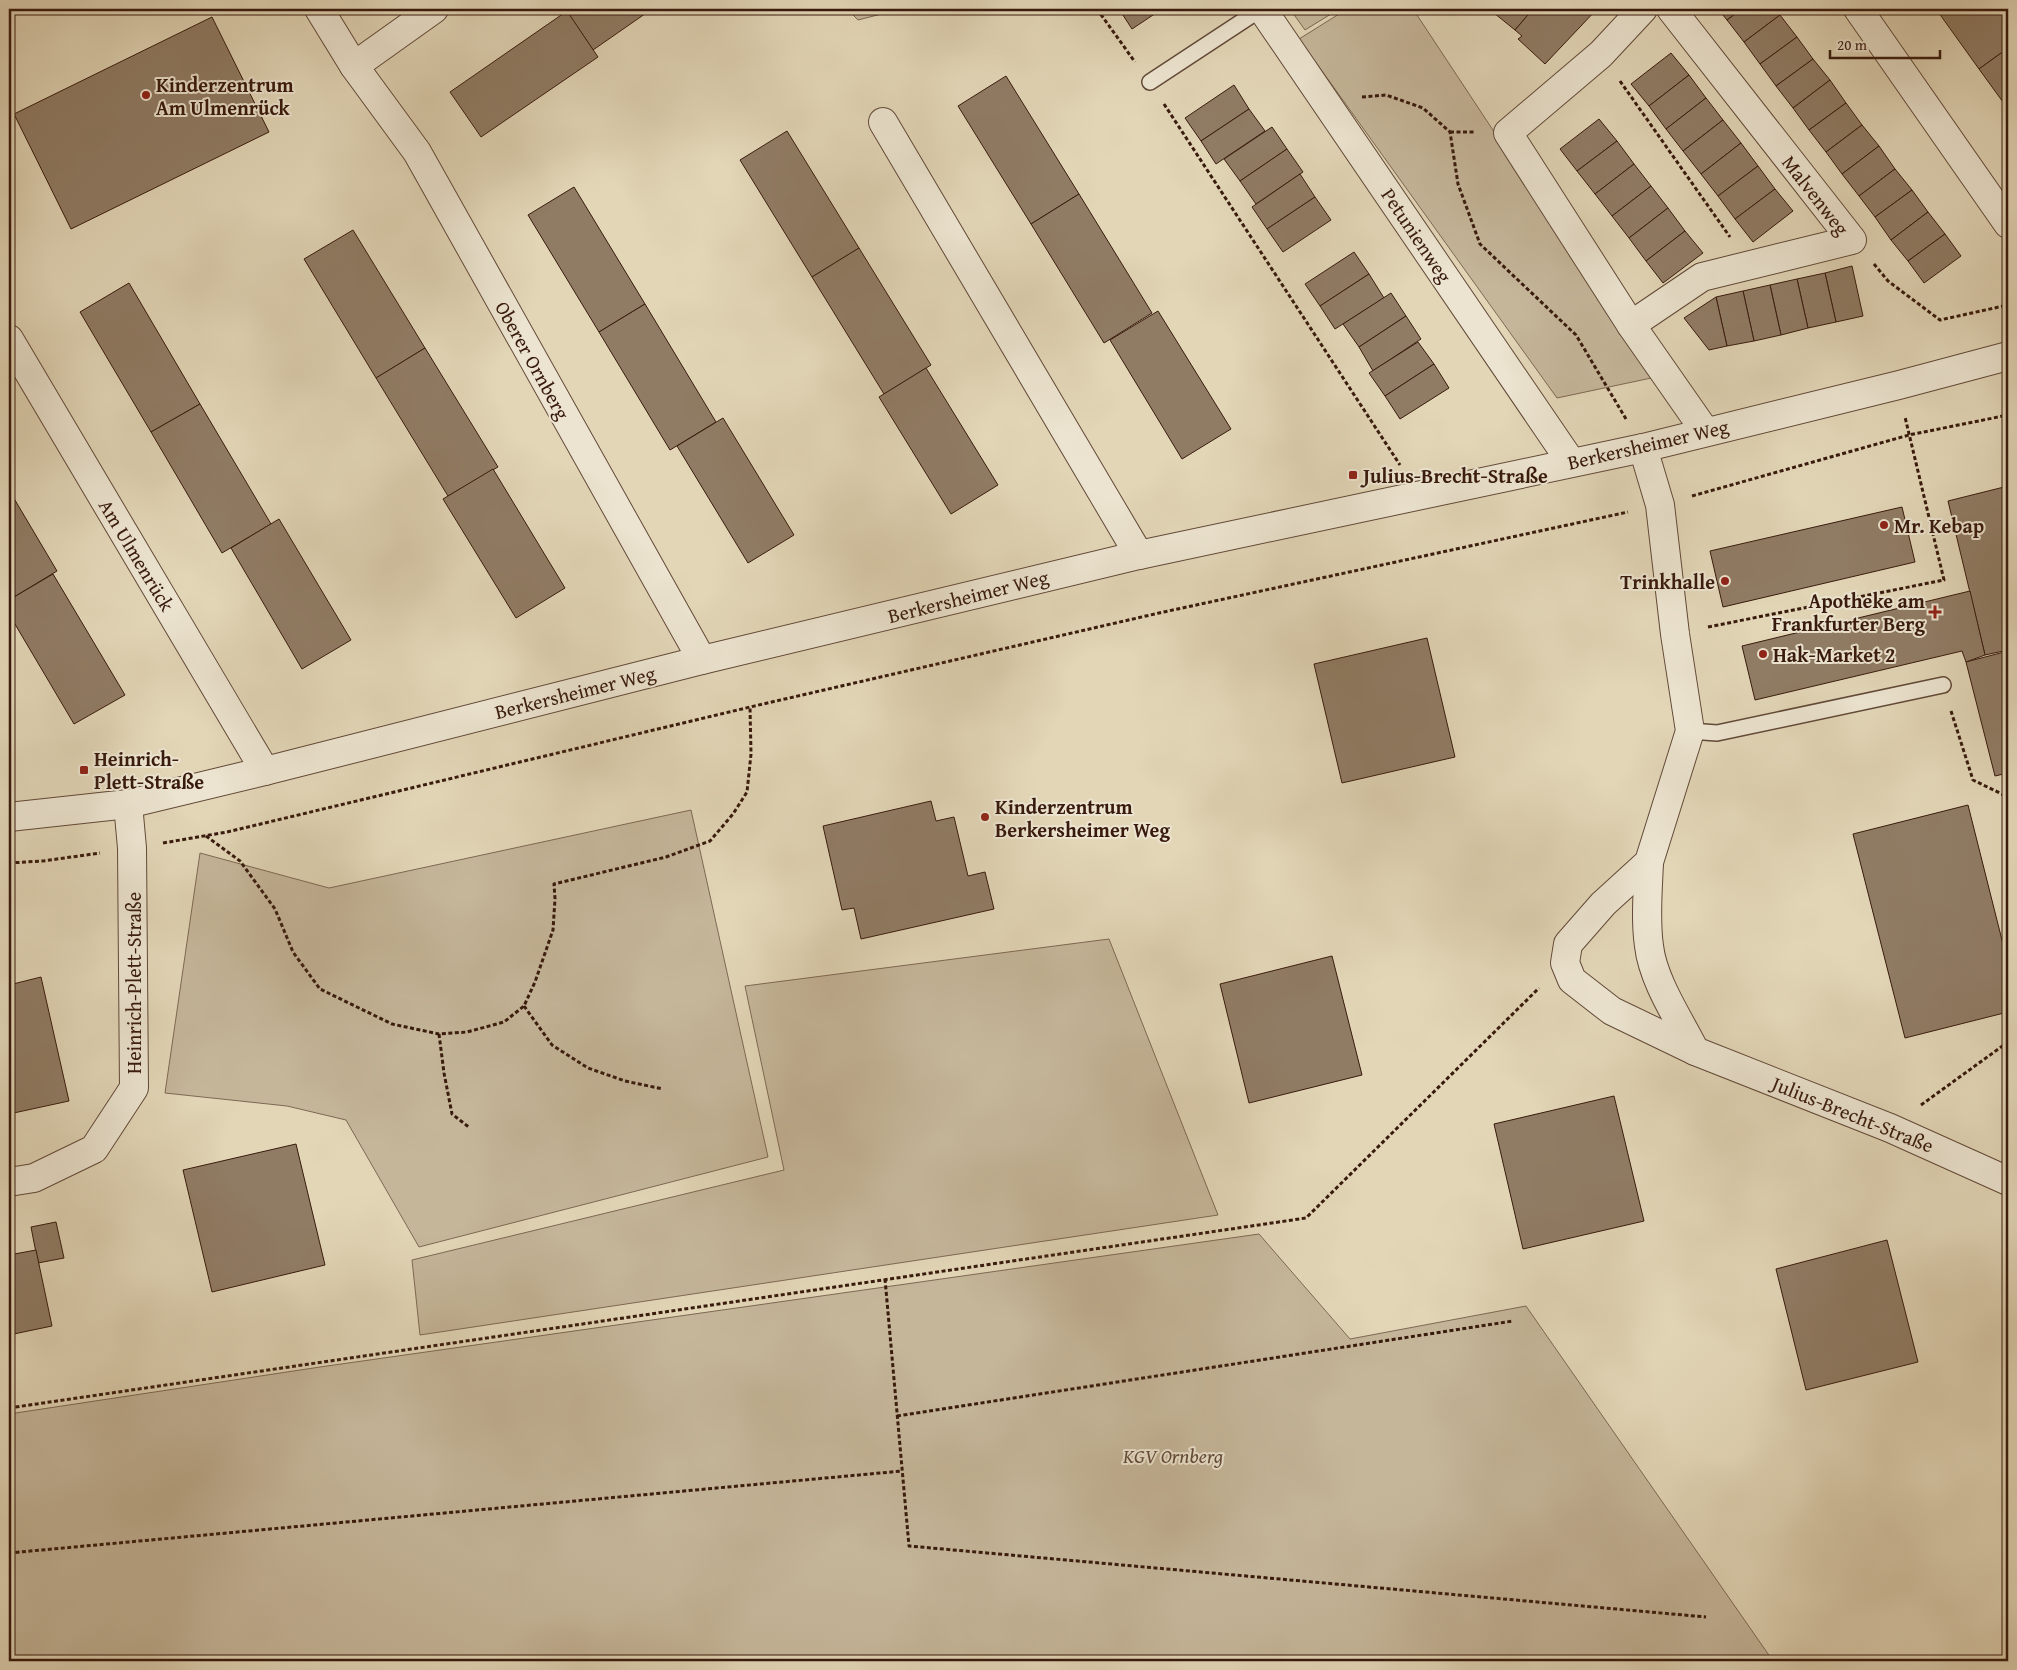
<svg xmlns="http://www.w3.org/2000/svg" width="2017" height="1670" viewBox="0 0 2017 1670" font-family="'Gentium Book Plus',serif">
<rect width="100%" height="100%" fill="#e2d6b7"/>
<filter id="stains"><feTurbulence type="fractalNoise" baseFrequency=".004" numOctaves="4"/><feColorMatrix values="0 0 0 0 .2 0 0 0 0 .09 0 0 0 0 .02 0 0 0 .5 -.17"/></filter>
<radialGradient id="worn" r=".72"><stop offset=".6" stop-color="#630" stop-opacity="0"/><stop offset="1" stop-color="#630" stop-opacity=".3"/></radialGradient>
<!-- green -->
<g fill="#c5b69a" stroke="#7e6854">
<path d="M847,9H901L858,20Z"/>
<path d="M1290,9H1339L1305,30Z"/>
<path d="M1347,9H1413L1656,377L1557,398L1299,39Z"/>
<path d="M691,810L768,1157L419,1247L346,1120L287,1106L165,1093L200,853L329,888Z"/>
<path d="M1109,939L1218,1215L420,1335L412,1260L784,1170L745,986Z"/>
<path d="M1259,1234L1350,1339L1526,1306L1773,1661H9V1414L320,1367Z"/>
</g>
<!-- building -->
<g fill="#907c65" stroke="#381a0d">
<path d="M565,9H652L593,50Z"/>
<path d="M1119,9H1162L1132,29Z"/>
<path d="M1489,9H1533L1515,30Z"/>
<path d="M1533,9H1597L1545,64L1518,39L1522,36L1515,30Z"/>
<path d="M1718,9H1742L1727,20Z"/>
<path d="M1742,9H1776L1780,15L1744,42L1727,20Z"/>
<path d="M1936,9H2008V48L1979,69Z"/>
<path d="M567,11L598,57L481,137L450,92Z"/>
<path d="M1780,15L1797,37L1760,64L1744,42Z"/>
<path d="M212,17L269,132L71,229L14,114Z"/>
<path d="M1797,37L1813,59L1776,86L1760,64Z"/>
<path d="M2008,48V109L1979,69Z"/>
<path d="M1671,53L1689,75L1649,106L1631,84Z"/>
<path d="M1813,59L1830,80L1793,108L1776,86Z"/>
<path d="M1689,75L1706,98L1666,129L1649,106Z"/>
<path d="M1006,76L1079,194L1031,224L958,106Z"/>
<path d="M1830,80L1846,103L1809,130L1793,108Z"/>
<path d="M1234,85L1249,109L1201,141L1185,118Z"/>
<path d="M1706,98L1723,120L1683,151L1666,129Z"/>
<path d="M1846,103L1862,125L1826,152L1809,130Z"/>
<path d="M1249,109L1265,131L1216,164L1201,141Z"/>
<path d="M1599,119L1617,141L1577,171L1560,149Z"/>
<path d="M1723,120L1741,143L1701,174L1683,151Z"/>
<path d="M1862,125L1879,146L1842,174L1826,152Z"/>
<path d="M1272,127L1287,149L1240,181L1224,159Z"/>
<path d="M787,131L859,248L812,277L740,160Z"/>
<path d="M1617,141L1634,164L1595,194L1577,171Z"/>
<path d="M1741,143L1758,166L1718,196L1701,174Z"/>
<path d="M1879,146L1895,169L1859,196L1842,174Z"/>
<path d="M1287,149L1303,172L1256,204L1240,181Z"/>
<path d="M1634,164L1651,186L1612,216L1595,194Z"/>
<path d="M1758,166L1775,189L1735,219L1718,196Z"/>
<path d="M1895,169L1912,190L1875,217L1859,196Z"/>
<path d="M1300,174L1315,197L1267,229L1252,207Z"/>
<path d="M1651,186L1668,208L1629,238L1612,216Z"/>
<path d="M574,187L645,304L599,332L528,215Z"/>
<path d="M1775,189L1793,211L1753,242L1735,219Z"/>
<path d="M1912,190L1928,212L1891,240L1875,217Z"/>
<path d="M1079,194L1152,313L1104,343L1031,224Z"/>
<path d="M1315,197L1331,220L1283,252L1267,229Z"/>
<path d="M1668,208L1685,231L1646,261L1629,238Z"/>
<path d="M1928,212L1945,234L1908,261L1891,240Z"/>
<path d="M353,230L425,348L376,378L304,259Z"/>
<path d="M1685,231L1703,253L1663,283L1646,261Z"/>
<path d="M1945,234L1961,256L1924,283L1908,261Z"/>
<path d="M859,248L931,365L884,394L812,277Z"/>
<path d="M1354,252L1369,274L1320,306L1305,284Z"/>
<path d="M1852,266L1863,316L1836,322L1825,273Z"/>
<path d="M1825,273L1836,322L1808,328L1797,279Z"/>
<path d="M1369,274L1384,298L1335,329L1320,306Z"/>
<path d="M1797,279L1808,328L1781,335L1770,285Z"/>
<path d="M129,283L200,404L151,432L80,312Z"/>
<path d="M1770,285L1781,335L1754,341L1743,291Z"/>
<path d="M1743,291L1754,341L1727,346L1716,297Z"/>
<path d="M1391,293L1406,316L1359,347L1343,324Z"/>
<path d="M1716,297L1727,346L1709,350L1684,318Z"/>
<path d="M645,304L716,422L670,450L599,332Z"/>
<path d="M1158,311L1231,429L1182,459L1110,340Z"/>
<path d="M1406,316L1421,339L1373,371L1359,347Z"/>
<path d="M1418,342L1434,364L1385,396L1369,373Z"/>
<path d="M425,348L498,467L448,496L376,378Z"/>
<path d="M1434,364L1449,388L1400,419L1385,396Z"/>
<path d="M926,368L998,485L951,514L879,397Z"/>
<path d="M200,404L271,524L222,553L151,432Z"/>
<path d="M723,418L794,535L748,563L677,446Z"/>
<path d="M493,469L565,588L516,618L443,499Z"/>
<path d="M2008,486V650L1985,655L1948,501Z"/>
<path d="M9,490L57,571L9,600Z"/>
<path d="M1902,507L1915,562L1723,607L1710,551Z"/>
<path d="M279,519L351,640L302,669L231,548Z"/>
<path d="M53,574L125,695L74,724L9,614V600Z"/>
<path d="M1970,591L1985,655L1966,662L1962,651L1755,700L1742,646Z"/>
<path d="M1427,638L1455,757L1342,783L1314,664Z"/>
<path d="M2008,651V773L1995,776L1966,662Z"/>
<path d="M931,801L936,821L954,817L968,876L985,872L994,909L861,939L854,908L842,910L823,826Z"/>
<path d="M1968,805L2008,964V1012L1905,1038L1853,834Z"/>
<path d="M1332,956L1362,1075L1249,1103L1220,984Z"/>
<path d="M41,977L69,1101L9,1114V985Z"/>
<path d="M1614,1096L1644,1221L1523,1249L1494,1124Z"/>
<path d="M296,1144L325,1265L212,1292L183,1170Z"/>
<path d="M56,1222L64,1258L38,1263L31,1227Z"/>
<path d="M1887,1240L1918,1362L1806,1390L1776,1269Z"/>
<path d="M36,1250L52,1326L9,1335V1255Z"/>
</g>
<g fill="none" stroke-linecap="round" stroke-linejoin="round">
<defs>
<g id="service">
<path d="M1150,82L1261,9"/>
<path d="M1690,731L1717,733L1943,685"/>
</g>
<g id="minor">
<path d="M319,9L354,66"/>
<path d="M434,9L354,66L417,152L702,660"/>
<path d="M1262,9L1571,462"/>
<path d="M1643,9L1601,54L1508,133L1631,325L1705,431"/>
<path d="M1858,9L2008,224"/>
<path d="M883,122L1139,555"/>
<path d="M1631,325L1702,277L1852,240L1671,9"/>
<path d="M9,339L265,771"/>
<path d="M1643,448L1660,505L1675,634L1690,731L1649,862L1603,904L1568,944L1565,963L1572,980L1612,1011L1695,1051"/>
<path d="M9,817L128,804L265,771L702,660L1139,555L1643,448L1899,385L2008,356"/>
<path d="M1649,862C1648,890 1645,918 1649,946C1653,981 1679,1019 1695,1051L1890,1128L2008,1181"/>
<path d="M9,1182L34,1178L94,1149L134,1088L132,848L128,804"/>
</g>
</defs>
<!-- service casing -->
<use href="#service" stroke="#624938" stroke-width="18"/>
<!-- minor casing -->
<use href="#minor" stroke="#624938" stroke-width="30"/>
<!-- path -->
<g stroke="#381a0d" stroke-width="3" stroke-dasharray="4 2.5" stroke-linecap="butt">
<path d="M1097,9L1135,62"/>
<path d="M1620,81L1730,237"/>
<path d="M1362,97L1386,95L1423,108L1450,132L1458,184L1480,244L1576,335L1626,419"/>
<path d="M1164,104L1400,465"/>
<path d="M1450,132H1475"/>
<path d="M1874,264L1888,281L1940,320L2008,305"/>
<path d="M1692,496L1909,435L2008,415"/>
<path d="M1708,627L1944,580L1905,417"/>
<path d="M1951,711L1973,780L2008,797"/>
<path d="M206,836L240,861L275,909L293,952L320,989L392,1024L439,1034L467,1032L504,1022L524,1006L535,982L553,930L555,899L554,884L666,857L710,841L733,814L747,792L751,754L750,707"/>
<path d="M163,843L227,832L750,707L1159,613L1628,512"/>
<path d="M9,863L43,861L100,853"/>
<path d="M524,1006L552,1045L588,1068L625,1081L663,1089"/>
<path d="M439,1034L444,1073L452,1114L470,1128"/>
<path d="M1921,1105L2008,1042"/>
<path d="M885,1279L909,1546L1706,1617"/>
<path d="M9,1408L1306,1218L1539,988"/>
<path d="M897,1416L1513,1321"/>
<path d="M9,1553L902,1471"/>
</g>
<!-- service -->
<use href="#service" stroke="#ece4d0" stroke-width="15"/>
<!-- minor -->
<use href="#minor" stroke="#ece4d0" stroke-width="28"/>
</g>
<!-- markers -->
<g fill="#8f2418" stroke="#ece4d0" stroke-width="2">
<circle cx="146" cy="95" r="5"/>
<rect x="1348" y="470" width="10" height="10" rx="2.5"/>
<circle cx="1884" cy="525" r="5"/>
<circle cx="1725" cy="581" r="5"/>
<path d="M1932.5 604.5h5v5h5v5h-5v5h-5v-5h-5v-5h5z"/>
<circle cx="1763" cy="654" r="5"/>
<rect x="79" y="765" width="10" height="10" rx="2.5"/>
<circle cx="985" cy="817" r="5"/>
</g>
<g text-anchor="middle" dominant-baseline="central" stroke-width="4" stroke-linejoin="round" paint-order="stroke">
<!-- poi labels -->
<g font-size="20" font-weight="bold" fill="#381a0d" stroke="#ece4d0" text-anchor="start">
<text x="156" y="84">Kinderzentrum<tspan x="156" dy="23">Am Ulmenrück</tspan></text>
<text x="1363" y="475">Julius-Brecht-Straße</text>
<text x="1894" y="525">Mr. Kebap</text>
<text x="1715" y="581" text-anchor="end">Trinkhalle</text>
<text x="1925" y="600" text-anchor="end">Apotheke am<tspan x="1925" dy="23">Frankfurter Berg</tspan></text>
<text x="1773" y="654">Hak-Market 2</text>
<text x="94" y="758">Heinrich-<tspan x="94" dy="23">Plett-Straße</tspan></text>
<text x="995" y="806">Kinderzentrum<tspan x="995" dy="23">Berkersheimer Weg</tspan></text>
</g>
<!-- street labels -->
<g font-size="20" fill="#381a0d" stroke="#ece4d0">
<text transform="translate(1816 195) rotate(52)">Malvenweg</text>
<text transform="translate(1417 235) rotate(56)">Petunienweg</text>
<text transform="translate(533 360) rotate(61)">Oberer Ornberg</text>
<text transform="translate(1648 444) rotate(-13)">Berkersheimer Weg</text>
<text transform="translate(137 555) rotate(59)">Am Ulmenrück</text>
<text transform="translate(968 596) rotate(-14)">Berkersheimer Weg</text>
<text transform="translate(575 692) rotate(-14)">Berkersheimer Weg</text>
<text transform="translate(133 983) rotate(-90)">Heinrich-Plett-Straße</text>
<text transform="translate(1853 1114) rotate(22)">Julius-Brecht-Straße</text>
</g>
<!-- park labels -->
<g font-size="20" font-style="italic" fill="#624937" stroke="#ece4d0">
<text x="1173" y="1455">KGV Ornberg</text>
</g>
</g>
<!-- margin -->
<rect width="2017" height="1670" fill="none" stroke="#e2d6b7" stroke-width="30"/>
<rect x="10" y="10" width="1997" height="1650" fill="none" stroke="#381a0d" stroke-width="2.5"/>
<rect x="15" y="15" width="1987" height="1640" fill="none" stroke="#381a0d"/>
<!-- scale -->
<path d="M1830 50v8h110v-8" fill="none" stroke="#381a0d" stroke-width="2.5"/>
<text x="1837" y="50" font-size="15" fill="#381a0d" stroke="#ece4d0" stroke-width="4" paint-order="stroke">20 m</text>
<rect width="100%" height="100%" filter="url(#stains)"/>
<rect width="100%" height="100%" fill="url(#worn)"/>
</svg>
